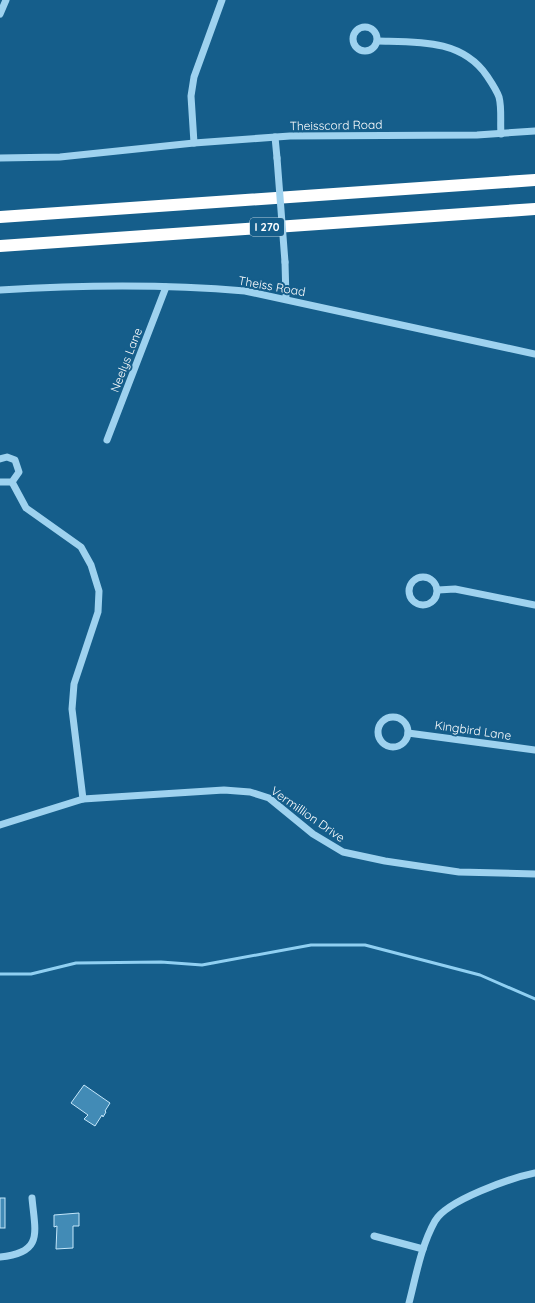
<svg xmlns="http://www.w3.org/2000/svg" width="535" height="1303" viewBox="0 0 535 1303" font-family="Quicksand,sans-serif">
<rect width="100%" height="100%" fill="#155e8b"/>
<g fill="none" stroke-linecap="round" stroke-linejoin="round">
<!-- stream -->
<path stroke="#90d0f2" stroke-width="3" d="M0,974H31L76,963L161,962L202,965L311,945H365L480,975L535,999"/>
</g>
<!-- building -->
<g fill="#428bb6" stroke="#c4e7fb">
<path d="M84,1085L110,1103L105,1111L106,1112L103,1117L102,1115L95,1126L84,1119L88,1115L71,1103Z"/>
<rect x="0" y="1198" width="5" height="30"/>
<path d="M79,1213V1226H73V1248L56,1249L57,1226L54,1227V1215Z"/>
</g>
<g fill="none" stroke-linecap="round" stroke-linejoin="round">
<!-- minor -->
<g stroke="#9ed2ef" stroke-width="7">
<path d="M0,14L6,0"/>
<circle cx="365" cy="39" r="12"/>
<path d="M378,41C417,42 462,39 487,76C491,82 496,89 499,97C502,108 500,122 501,134"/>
<path d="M275,137L277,158"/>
<path d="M194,143L191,96L194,77L222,0"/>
<path d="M0,158L60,157L194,143L290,136L477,135L535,131"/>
<path d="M285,262L286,299"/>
<path d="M0,290C81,285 164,284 245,291L535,354"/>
<path d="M107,440L166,287"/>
<path d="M0,459L7,457L15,460L19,472L12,482H0"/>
<path d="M12,482L26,508L81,547L91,565L99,591L98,612L74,684L72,709L83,799"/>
<circle cx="423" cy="591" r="14"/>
<path d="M438,590L455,589L535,605"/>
<circle cx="393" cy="732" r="15"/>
<path d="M408,733L535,750"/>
<path d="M0,825L83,799L224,790L250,792L269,798L313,834L343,852L385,861L459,872L535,874"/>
<path d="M374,1236L423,1249"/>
<path d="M0,1257C44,1253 35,1232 32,1198"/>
<path d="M409,1303C416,1276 421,1246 435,1221C447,1200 511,1178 535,1173"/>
</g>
<!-- highway -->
<g stroke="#fff" stroke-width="12">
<path d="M0,217L535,180"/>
<path d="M0,246L535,209"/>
</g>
<!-- minor-bridge -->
<path stroke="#9ed2ef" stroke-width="7" d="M277,158L285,262"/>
</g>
<g text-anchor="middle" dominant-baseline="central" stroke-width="4" stroke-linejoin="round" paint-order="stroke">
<!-- shield labels -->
<rect fill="#155e8b" stroke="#b9cfdc" stroke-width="1" x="250" y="218" width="34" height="18" rx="3"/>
<g font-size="11" font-weight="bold" fill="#fff">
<text x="267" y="227">I 270</text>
</g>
<!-- street labels -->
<g font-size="12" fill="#fff" stroke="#155e8b">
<text transform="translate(336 125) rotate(-1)">Theisscord Road</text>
<text transform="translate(272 286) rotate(10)">Theiss Road</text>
<text transform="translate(126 360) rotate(-69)">Neelys Lane</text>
<text transform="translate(473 730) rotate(8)">Kingbird Lane</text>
<text transform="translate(308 814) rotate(35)">Vermillion Drive</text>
</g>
</g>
</svg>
